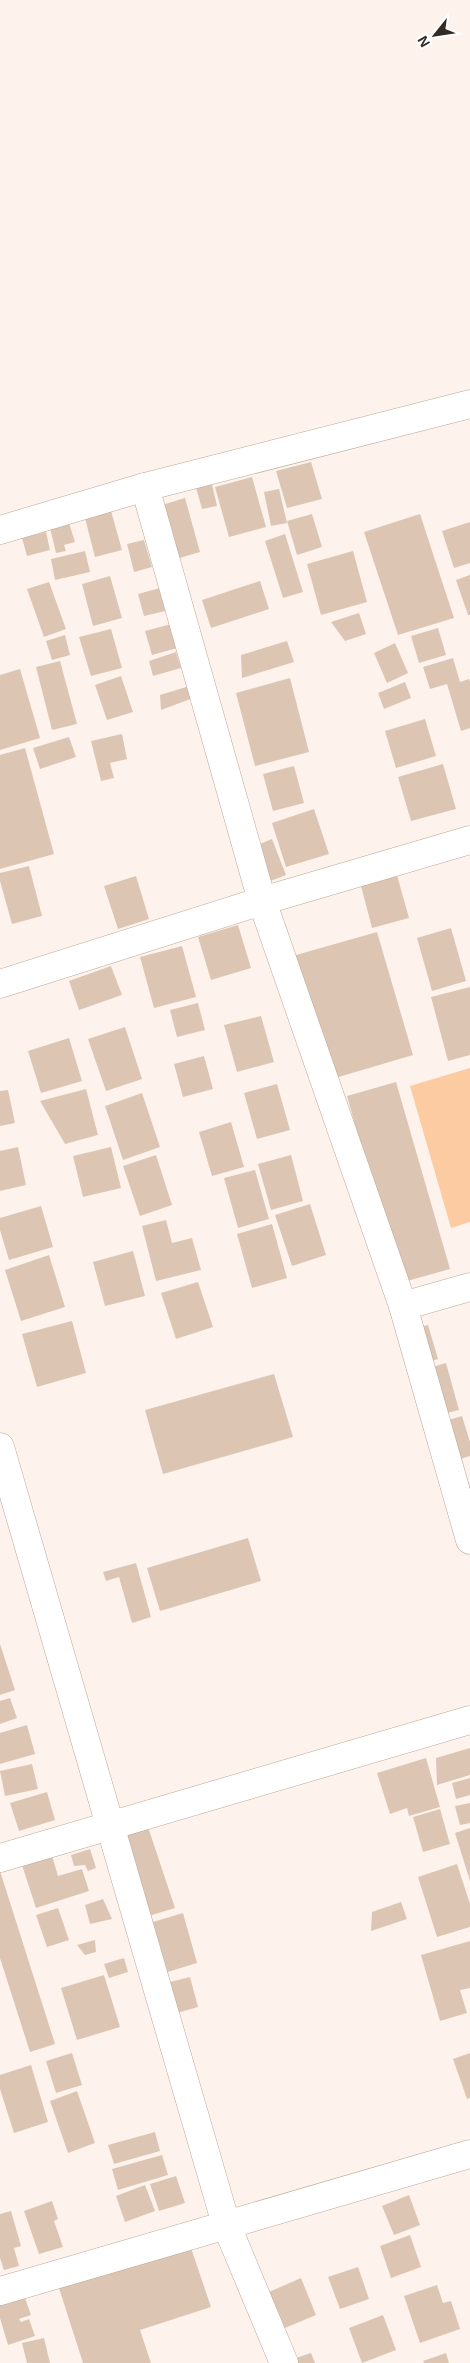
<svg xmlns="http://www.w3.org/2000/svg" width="470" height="2363" viewBox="0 0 470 2363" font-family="Helvetica,sans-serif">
<rect width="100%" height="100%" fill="#fdf3ec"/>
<!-- green -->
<path fill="#fccba2" d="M470,1068V1222L451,1228L410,1086Z"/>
<!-- building -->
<g fill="#dcc6b3">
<path d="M311,462L322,499L287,508L276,471Z"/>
<path d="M252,477L266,527L229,537L215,487Z"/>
<path d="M211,480L217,506L202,509L195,484Z"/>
<path d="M279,489L287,523L271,526L264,492Z"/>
<path d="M185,498L200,552L173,560L159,506Z"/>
<path d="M111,511L122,550L95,557L85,518Z"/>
<path d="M312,514L322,547L297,555L287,521Z"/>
<path d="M420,514L454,618L398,635L364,532Z"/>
<path d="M470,522V563L454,568L442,531Z"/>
<path d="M69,523L75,542L64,545L66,551L56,553L50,528Z"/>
<path d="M46,532L50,550L27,556L22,538Z"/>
<path d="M285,534L303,592L283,598L265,541Z"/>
<path d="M144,540L152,567L134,572L127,544Z"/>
<path d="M85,551L90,572L55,580L51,559Z"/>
<path d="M353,551L367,602L321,615L307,564Z"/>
<path d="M470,575V615H468L456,580Z"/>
<path d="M110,576L122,618L93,626L82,584Z"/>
<path d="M260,581L269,609L211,628L202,600Z"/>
<path d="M49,582L66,629L44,637L27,589Z"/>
<path d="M160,588L165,611L144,616L138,594Z"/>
<path d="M359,613L366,634L345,641L331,622Z"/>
<path d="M175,623L181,647L152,655L145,631Z"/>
<path d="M438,628L446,655L419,663L411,636Z"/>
<path d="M111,629L122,668L91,676L79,637Z"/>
<path d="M65,635L70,655L52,660L46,641Z"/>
<path d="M287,641L294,662L242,678L241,655Z"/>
<path d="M395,643L408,673L387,683L374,653Z"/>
<path d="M176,652L181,668L153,676L149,661Z"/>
<path d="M453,658L460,682L469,679L470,681V728L461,731L447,684L430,689L423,667Z"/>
<path d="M60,661L77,724L52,730L36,667Z"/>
<path d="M20,669L40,738L0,750V675Z"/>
<path d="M121,676L133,712L107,720L95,685Z"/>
<path d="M290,678L309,752L255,766L236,693Z"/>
<path d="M405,682L411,698L384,709L378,693Z"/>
<path d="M196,684V697L161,710L160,695Z"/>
<path d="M425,719L436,756L396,768L385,731Z"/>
<path d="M122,734L127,759L110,763L114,778L101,781L91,741Z"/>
<path d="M69,737L76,757L40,769L33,748Z"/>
<path d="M25,748L54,854L0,869V755Z"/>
<path d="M443,764L456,809L411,821L398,777Z"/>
<path d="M294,766L304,803L273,811L263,774Z"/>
<path d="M314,809L329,854L286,867L272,823Z"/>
<path d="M272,839L286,875L268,882L255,846Z"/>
<path d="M29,866L42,916L12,924L0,881V873Z"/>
<path d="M395,868L409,918L372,928L359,878Z"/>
<path d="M136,876L149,919L118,929L104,886Z"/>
<path d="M238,925L251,968L211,980L198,937Z"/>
<path d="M451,928L466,981L432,991L417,938Z"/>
<path d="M377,932L413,1055L325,1081L289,957Z"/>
<path d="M182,946L196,997L154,1008L140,957Z"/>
<path d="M111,966L122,995L79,1010L69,981Z"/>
<path d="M470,987V1055L448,1061L431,997Z"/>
<path d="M198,1003L205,1030L177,1037L170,1010Z"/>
<path d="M261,1016L274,1062L237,1072L224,1025Z"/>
<path d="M125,1027L142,1079L106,1091L88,1039Z"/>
<path d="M69,1038L82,1081L41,1093L28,1051Z"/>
<path d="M204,1056L213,1089L183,1097L174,1064Z"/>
<path d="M396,1082L450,1269L400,1283L347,1096Z"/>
<path d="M277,1084L290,1130L257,1139L244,1093Z"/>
<path d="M86,1089L98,1135L65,1144L40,1101Z"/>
<path d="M8,1090L15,1123L0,1126V1091Z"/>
<path d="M142,1093L160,1147L123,1160L105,1106Z"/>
<path d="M231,1122L244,1167L212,1176L199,1132Z"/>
<path d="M18,1147L26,1185L0,1191V1151Z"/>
<path d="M111,1147L121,1188L83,1197L73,1156Z"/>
<path d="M156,1155L172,1205L140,1216L123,1166Z"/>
<path d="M291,1155L303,1201L271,1210L258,1164Z"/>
<path d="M255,1170L269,1219L238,1228L224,1178Z"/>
<path d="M310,1204L326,1255L292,1266L275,1215Z"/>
<path d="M41,1206L53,1247L9,1260L0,1230V1218Z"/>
<path d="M166,1220L172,1243L192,1238L201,1270L156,1281L142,1226Z"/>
<path d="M272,1224L287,1278L252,1288L237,1234Z"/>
<path d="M133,1251L145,1296L105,1306L93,1262Z"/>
<path d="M49,1255L65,1307L21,1321L5,1270Z"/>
<path d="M198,1282L213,1327L176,1339L161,1293Z"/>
<path d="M72,1321L86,1373L37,1387L22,1334Z"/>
<path d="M428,1325L438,1359L424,1363L414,1329Z"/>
<path d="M446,1363L459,1410L439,1415L425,1369Z"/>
<path d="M274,1374L293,1437L163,1474L145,1410Z"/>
<path d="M462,1416L470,1442V1456L454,1461L442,1422Z"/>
<path d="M248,1538L261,1581L160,1611L147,1568Z"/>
<path d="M136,1563L151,1617L132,1623L119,1577L106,1581L103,1572Z"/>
<path d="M0,1644L15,1690L0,1695Z"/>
<path d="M10,1698L17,1718L0,1724V1701Z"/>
<path d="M27,1725L35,1754L0,1764V1733Z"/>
<path d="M470,1748V1775L437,1785L436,1758Z"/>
<path d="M426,1758L440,1807L409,1816L407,1808L390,1814L377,1773Z"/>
<path d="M32,1764L38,1789L5,1796L0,1771Z"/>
<path d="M470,1778V1795L456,1799L452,1783Z"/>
<path d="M47,1792L55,1820L19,1831L10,1803Z"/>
<path d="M470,1803V1823L460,1825L455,1806Z"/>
<path d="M440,1809L450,1844L423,1852L413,1817Z"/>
<path d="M148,1827L175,1908L142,1918L116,1837Z"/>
<path d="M470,1828V1881L455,1833Z"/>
<path d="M50,1849L58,1876L82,1869L89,1891L36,1908L20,1859Z"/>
<path d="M90,1849L96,1868L88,1871L85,1865L74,1866L71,1855Z"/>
<path d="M457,1864L470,1904V1927L437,1937L418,1877Z"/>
<path d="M0,1871L55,2044L30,2052L0,1958Z"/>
<path d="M103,1899L112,1919L90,1924L85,1905Z"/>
<path d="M401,1902L407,1919L371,1931L372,1912Z"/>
<path d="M58,1908L69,1940L47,1947L36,1915Z"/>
<path d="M183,1913L197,1963L161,1974L146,1924Z"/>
<path d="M95,1940L96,1952L85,1955L77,1945Z"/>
<path d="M470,1941V1988L460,1990L467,2013L440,2021L421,1955Z"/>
<path d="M124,1958L128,1972L109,1978L104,1964Z"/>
<path d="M104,1975L120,2027L77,2040L61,1988Z"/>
<path d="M190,1977L198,2007L170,2015L162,1984Z"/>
<path d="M72,2053L82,2085L56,2093L46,2061Z"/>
<path d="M470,2053V2098L467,2099L453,2059Z"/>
<path d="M31,2065L48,2122L14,2133L0,2089V2075Z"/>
<path d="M77,2091L95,2143L68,2153L50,2101Z"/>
<path d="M155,2132L160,2151L114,2164L108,2145Z"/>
<path d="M162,2155L168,2175L118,2190L112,2169Z"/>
<path d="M176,2176L185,2203L159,2211L150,2184Z"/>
<path d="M145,2185L155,2211L125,2222L116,2196Z"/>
<path d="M409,2195L420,2225L394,2235L382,2206Z"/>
<path d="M52,2201L58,2219L54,2221L63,2247L39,2254L24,2211Z"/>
<path d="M11,2211L21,2246L14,2248L19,2266L4,2270L0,2258V2214Z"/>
<path d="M410,2235L421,2267L391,2278L380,2246Z"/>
<path d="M190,2245L211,2307L140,2330L151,2363H83L59,2288Z"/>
<path d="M358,2267L369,2299L340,2309L328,2277Z"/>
<path d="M301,2278L316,2315L285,2328L269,2292Z"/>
<path d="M437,2285L443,2303L451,2301L460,2329L420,2343L404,2296Z"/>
<path d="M25,2298L31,2315L19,2319L21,2322L29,2319L35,2336L8,2345L0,2318V2305Z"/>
<path d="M383,2315L396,2350L362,2363L349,2328Z"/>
<path d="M44,2338L50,2363H27L22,2343Z"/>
<path d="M311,2353L315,2363H281Z"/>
<path d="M446,2353L449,2363H424L423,2361Z"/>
</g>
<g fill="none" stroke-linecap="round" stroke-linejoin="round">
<defs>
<g id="minor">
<path d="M145,487L262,901L403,1306L470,1540"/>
<path d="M0,530L145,487L470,404"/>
<path d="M0,984L262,901L470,840"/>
<path d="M403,1306L470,1287"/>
<path d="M0,1447L226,2224L284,2363"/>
<path d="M0,1858L470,1720"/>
<path d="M0,2291L470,2154"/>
</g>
</defs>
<!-- minor casing -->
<use href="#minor" stroke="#bca795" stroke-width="29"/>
<!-- minor -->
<use href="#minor" stroke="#fff" stroke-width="28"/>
</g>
<!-- north arrow -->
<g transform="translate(435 35) rotate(240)" stroke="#ffffff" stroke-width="4" paint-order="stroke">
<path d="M0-4L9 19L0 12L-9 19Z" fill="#332a23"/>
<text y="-8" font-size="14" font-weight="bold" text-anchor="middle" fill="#332a23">N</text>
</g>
</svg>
